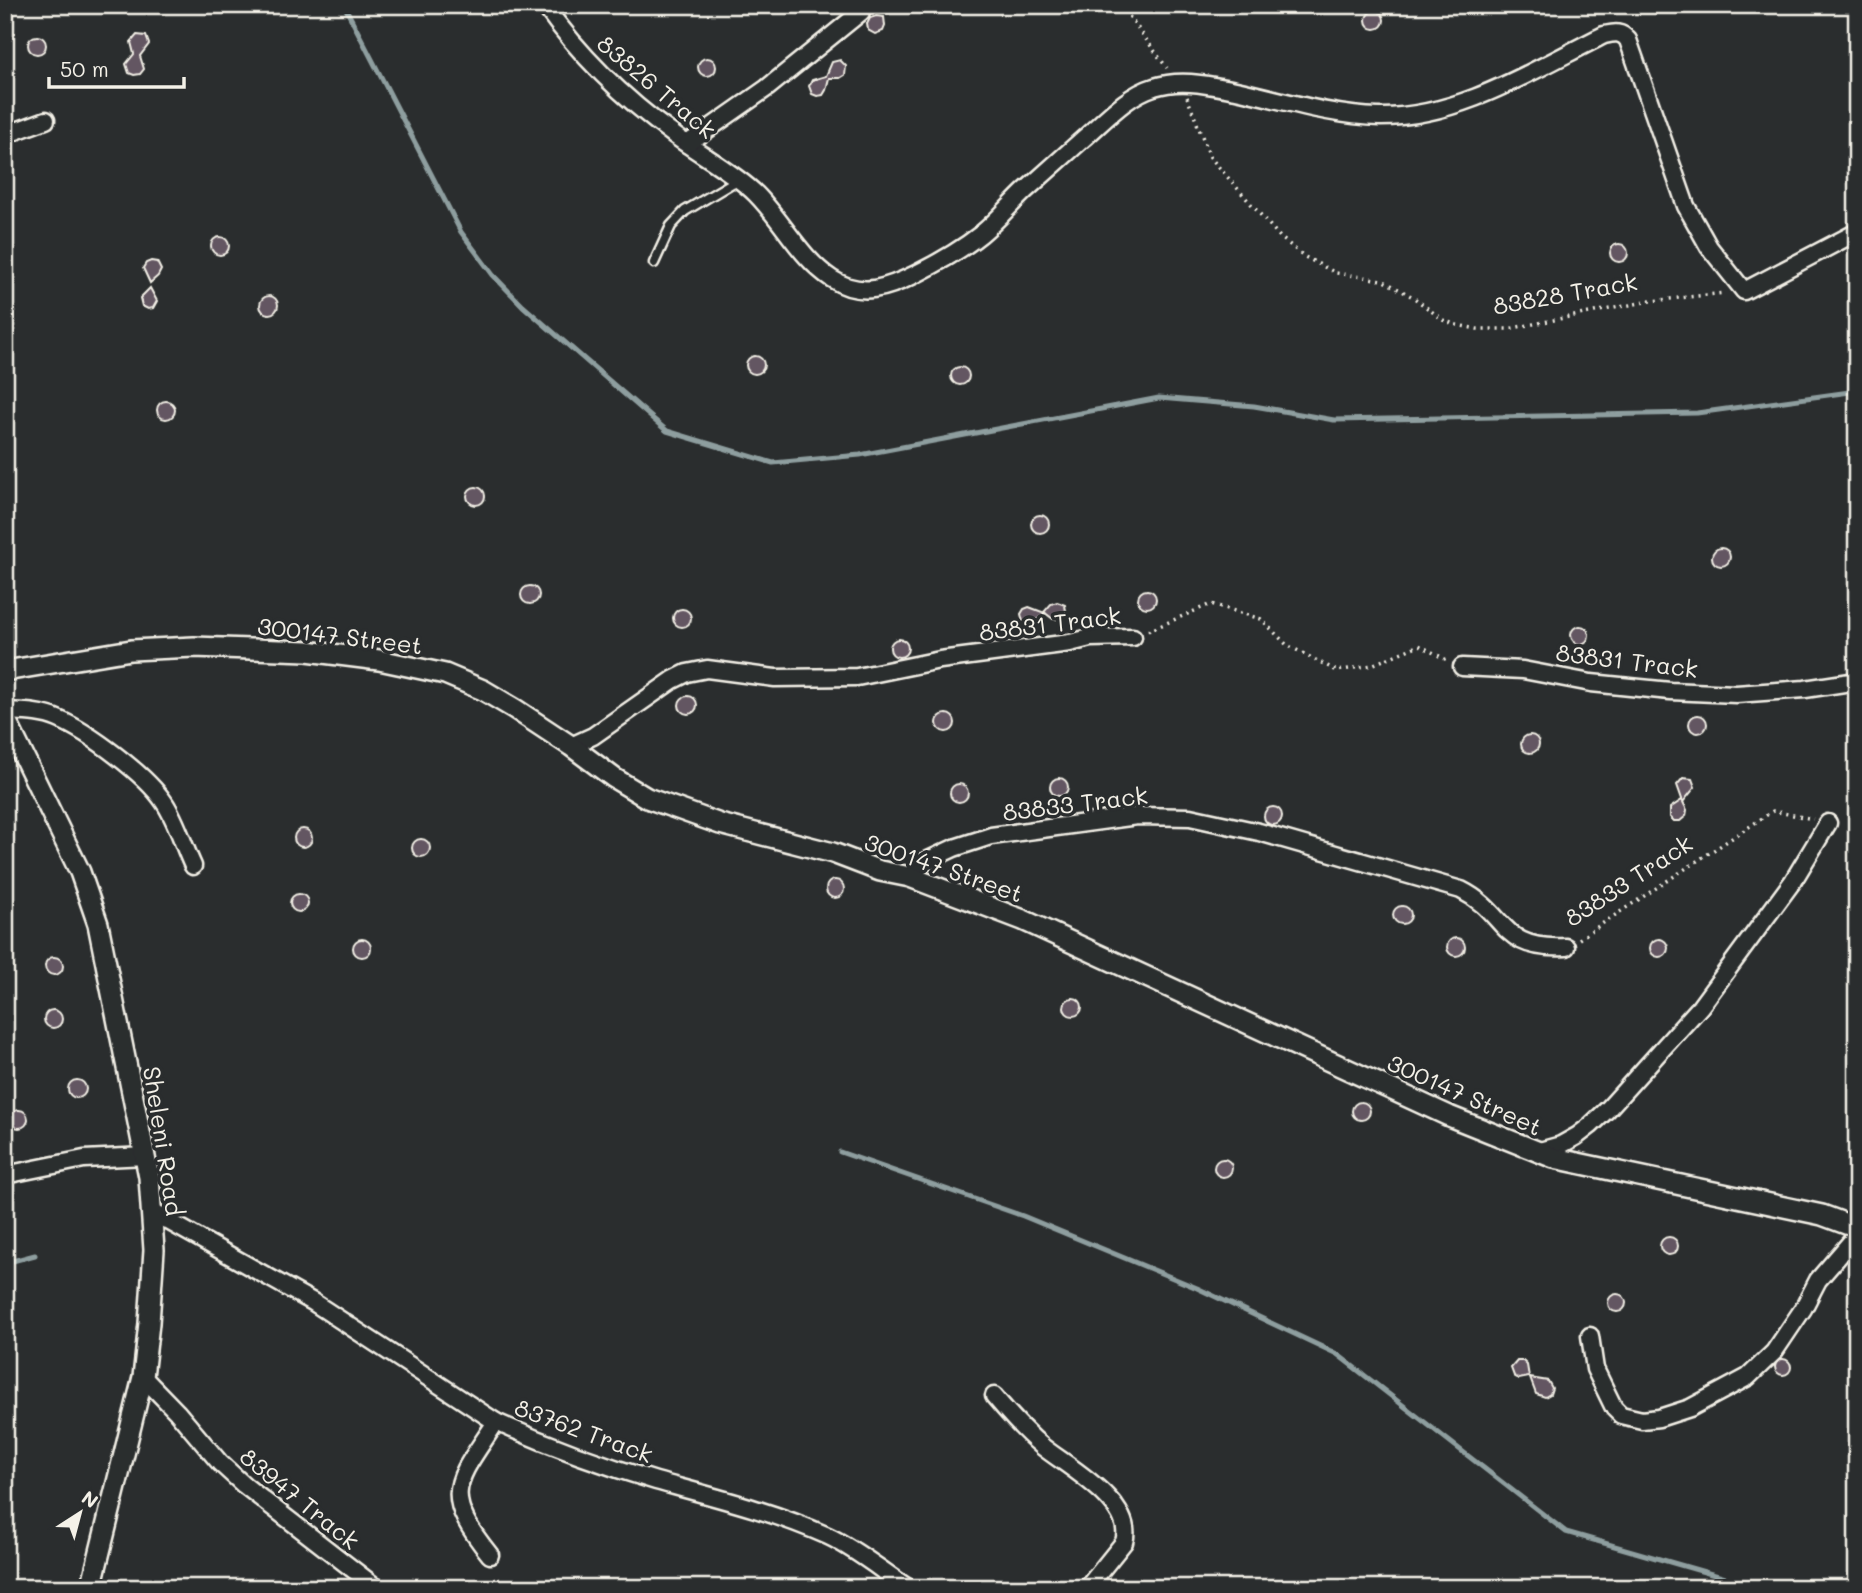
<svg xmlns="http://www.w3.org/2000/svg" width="1862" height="1593" viewBox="0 0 1862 1593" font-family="Mali,sans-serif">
<rect width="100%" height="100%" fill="#2a2d2e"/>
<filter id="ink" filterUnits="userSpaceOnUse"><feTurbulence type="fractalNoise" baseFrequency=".0143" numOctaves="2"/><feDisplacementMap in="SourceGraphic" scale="14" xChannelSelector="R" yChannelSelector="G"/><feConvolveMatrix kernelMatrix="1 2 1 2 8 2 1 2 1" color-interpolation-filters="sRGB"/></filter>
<g filter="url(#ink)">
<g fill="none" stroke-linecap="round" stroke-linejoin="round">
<!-- stream -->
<g stroke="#8e9e9f" stroke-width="5">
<path d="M344,5L461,232L493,275L523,306L667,431L773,463L860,455L1159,398L1254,406L1334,420L1697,413L1857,391"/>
<path d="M840,1152L1023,1216L1197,1288L1337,1354L1566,1532L1760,1588"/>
<path d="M5,1263L35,1255"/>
</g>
</g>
<!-- building -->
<g fill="#645662" stroke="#f4f1e8" stroke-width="2">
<circle cx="1375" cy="20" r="9"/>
<path d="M876,16L884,17L885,26L883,31L875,34L868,30L867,24L870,18Z"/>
<path d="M137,35L146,36L149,44L140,56L144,69L140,74L134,75L129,73L126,64L134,54L131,42Z"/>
<circle cx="37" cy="45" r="9"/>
<circle cx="707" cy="67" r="9"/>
<path d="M840,60L846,66L845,75L840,78H829L826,90L823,95L817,96L812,94L809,86L812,80L826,76L832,62Z"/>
<circle cx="220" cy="246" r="9"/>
<circle cx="1619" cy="253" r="9"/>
<path d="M151,261L157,262L161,270L158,276L150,283L143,268L146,263Z"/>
<path d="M150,288L157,301L153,308L148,309L142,306L140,298Z"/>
<circle cx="269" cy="305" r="9"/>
<circle cx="755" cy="365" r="9"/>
<circle cx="960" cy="376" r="9"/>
<circle cx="166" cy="410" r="9"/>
<circle cx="476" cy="496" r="9"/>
<circle cx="1040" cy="524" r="9"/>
<circle cx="1721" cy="557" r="9"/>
<circle cx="530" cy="595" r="9"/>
<circle cx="1147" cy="599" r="9"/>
<path d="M1057,602L1065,605L1066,611L1064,616L1059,619H1053L1044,612L1051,604Z"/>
<path d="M1029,607L1045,613L1034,623L1029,625L1023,622L1021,614L1024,609Z"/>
<circle cx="682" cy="618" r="9"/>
<circle cx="1580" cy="635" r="9"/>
<circle cx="899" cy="648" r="9"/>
<circle cx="688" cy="705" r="9"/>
<circle cx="946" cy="723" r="9"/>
<circle cx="1698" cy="724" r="9"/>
<circle cx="1530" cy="744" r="9"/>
<path d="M1683,778L1692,779L1695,787L1683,802L1677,785Z"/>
<circle cx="1059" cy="787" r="9"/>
<circle cx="959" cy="793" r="9"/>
<path d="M1682,800L1687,810L1686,816L1680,821H1674L1670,817V808Z"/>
<circle cx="1273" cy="816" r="9"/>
<circle cx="303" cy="838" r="9"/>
<circle cx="421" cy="848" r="9"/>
<circle cx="835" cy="889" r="9"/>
<circle cx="299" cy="903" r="9"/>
<circle cx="1402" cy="915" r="9"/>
<circle cx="1456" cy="947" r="9"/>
<circle cx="1659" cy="948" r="9"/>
<circle cx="362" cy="948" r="9"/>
<circle cx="54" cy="966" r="9"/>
<circle cx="1073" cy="1007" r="9"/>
<circle cx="53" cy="1019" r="9"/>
<circle cx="77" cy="1089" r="9"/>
<circle cx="1361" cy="1111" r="9"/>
<circle cx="19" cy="1119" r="9"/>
<circle cx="1223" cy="1168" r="9"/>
<circle cx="1669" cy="1246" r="9"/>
<circle cx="1617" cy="1303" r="9"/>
<circle cx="1783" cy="1367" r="8"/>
<path d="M1517,1361H1523L1527,1365L1529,1377L1519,1379L1514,1376L1511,1368Z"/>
<path d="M1530,1378L1548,1381L1552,1388L1550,1394L1545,1397L1536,1394Z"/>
</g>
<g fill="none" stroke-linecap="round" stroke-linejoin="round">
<defs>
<path id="service" d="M654,263L671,226L685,211L737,180"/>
<g id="minor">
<path d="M544,5C580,56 623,98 674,135C698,153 736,174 756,194C782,220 801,259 832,279C861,298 888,288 916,274C938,263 961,250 981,234C997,221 1011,204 1026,190C1045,173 1064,156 1083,139C1104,121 1127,95 1154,87C1181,78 1209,85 1236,90C1282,100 1332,116 1379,117C1459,118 1535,69 1604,35C1614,33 1621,31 1628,40L1686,206L1709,247L1744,291L1857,232"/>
<path d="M5,135L46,120"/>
<path d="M687,144L767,88L861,12"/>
<path d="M1462,667L1523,670L1591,683L1670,691L1736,694L1805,689L1857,681"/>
<path d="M5,711C23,712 42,712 58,719C89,732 146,775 164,802C177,821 183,845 193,866"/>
<path d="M571,746L593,736L673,680L687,673L707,669L775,678L857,677L940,660L1070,643L1090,638L1133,637"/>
<path d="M910,877L924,862L954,848L991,836L1137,816L1190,817L1259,832L1461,890C1509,914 1498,951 1566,947"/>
<path d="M1536,1152L1561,1145L1577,1136L1590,1126L1608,1109L1700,1007L1793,881L1828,823"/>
<path d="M5,1175L84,1159L146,1156"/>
<path d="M152,1212L313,1302L496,1422C548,1445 602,1465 656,1481C714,1497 772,1511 828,1536C856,1549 882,1571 908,1588"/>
<path d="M1590,1336L1595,1369L1614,1408L1621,1415L1642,1420L1659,1418L1690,1408L1748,1377L1774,1352L1803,1309L1818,1280L1857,1235"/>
<path d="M143,1377L177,1412L220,1463L244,1485L377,1588"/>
<path d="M994,1396C1009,1414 1025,1432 1043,1447C1068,1467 1136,1504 1124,1542L1087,1588"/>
<path d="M490,1555C439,1492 457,1482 496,1422"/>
</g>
<g id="tertiary">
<path d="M5,671L131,650L194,647L307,651L379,660L445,674L483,690L515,709L571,746L614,778L647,798L720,824L833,853L880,871L910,877L1023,920L1449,1116L1554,1158L1822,1215L1857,1228"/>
<path d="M5,718L80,872L98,924L149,1177L154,1250L149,1323L143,1377L91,1588"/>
</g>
</defs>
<!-- service casing -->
<use href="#service" stroke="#f4f1e8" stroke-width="13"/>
<!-- minor casing -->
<use href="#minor" stroke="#f4f1e8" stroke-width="21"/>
<!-- tertiary casing -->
<use href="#tertiary" stroke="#f4f1e8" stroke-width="24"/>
<!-- path -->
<g stroke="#f4f1e8" stroke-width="3.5" stroke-dasharray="2 5" stroke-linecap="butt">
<path d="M1121,5L1167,68"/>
<path d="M1187,97L1210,157L1280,237L1305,257L1336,273L1382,280L1413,297L1443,320L1457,325L1477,329H1508L1650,301L1725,293"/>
<path d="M1148,631L1211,604L1261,619L1287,645L1337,671L1372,665L1419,645L1447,660"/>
<path d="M1579,939L1773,811L1813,819"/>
</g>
<!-- service -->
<use href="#service" stroke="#2a2d2e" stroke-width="8"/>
<!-- minor -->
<use href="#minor" stroke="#2a2d2e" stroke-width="16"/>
<!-- tertiary -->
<use href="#tertiary" stroke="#2a2d2e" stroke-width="19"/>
</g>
</g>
<g text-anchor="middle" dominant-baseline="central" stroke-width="7" stroke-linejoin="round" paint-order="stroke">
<!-- street labels -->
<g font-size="24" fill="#f4f1e8" stroke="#2a2d2e">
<text transform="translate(657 86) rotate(40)">83826 Track</text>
<text transform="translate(1565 293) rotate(-10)">83828 Track</text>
<text transform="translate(1050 623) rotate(-7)">83831 Track</text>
<text transform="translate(340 635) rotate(7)">300147 Street</text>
<text transform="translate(1627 660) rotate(7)">83831 Track</text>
<text transform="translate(1075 803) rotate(-7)">83833 Track</text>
<text transform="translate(944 867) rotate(19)">300147 Street</text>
<text transform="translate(1628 880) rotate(-33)">83833 Track</text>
<text transform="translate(1465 1094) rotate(24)">300147 Street</text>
<text transform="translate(164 1141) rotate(81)">Sheleni Road</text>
<text transform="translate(584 1430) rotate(20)">83762 Track</text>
<text transform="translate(300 1498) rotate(39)">83947 Track</text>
</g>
</g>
<!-- margin -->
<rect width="1862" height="1593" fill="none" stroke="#2a2d2e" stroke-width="28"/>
<rect x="14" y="14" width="1834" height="1565" fill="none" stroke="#f4f1e8" stroke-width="2.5" filter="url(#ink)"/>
<!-- north arrow -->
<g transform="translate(80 1513) rotate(36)" stroke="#2a2d2e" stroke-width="5" paint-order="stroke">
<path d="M0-5L12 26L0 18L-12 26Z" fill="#f4f1e8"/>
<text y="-10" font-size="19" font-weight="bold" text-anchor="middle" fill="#f4f1e8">N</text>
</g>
<!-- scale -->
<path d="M49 77v10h135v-10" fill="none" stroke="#f4f1e8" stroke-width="3.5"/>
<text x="60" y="77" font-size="21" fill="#f4f1e8" stroke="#2a2d2e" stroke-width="5" paint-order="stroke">50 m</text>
</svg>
